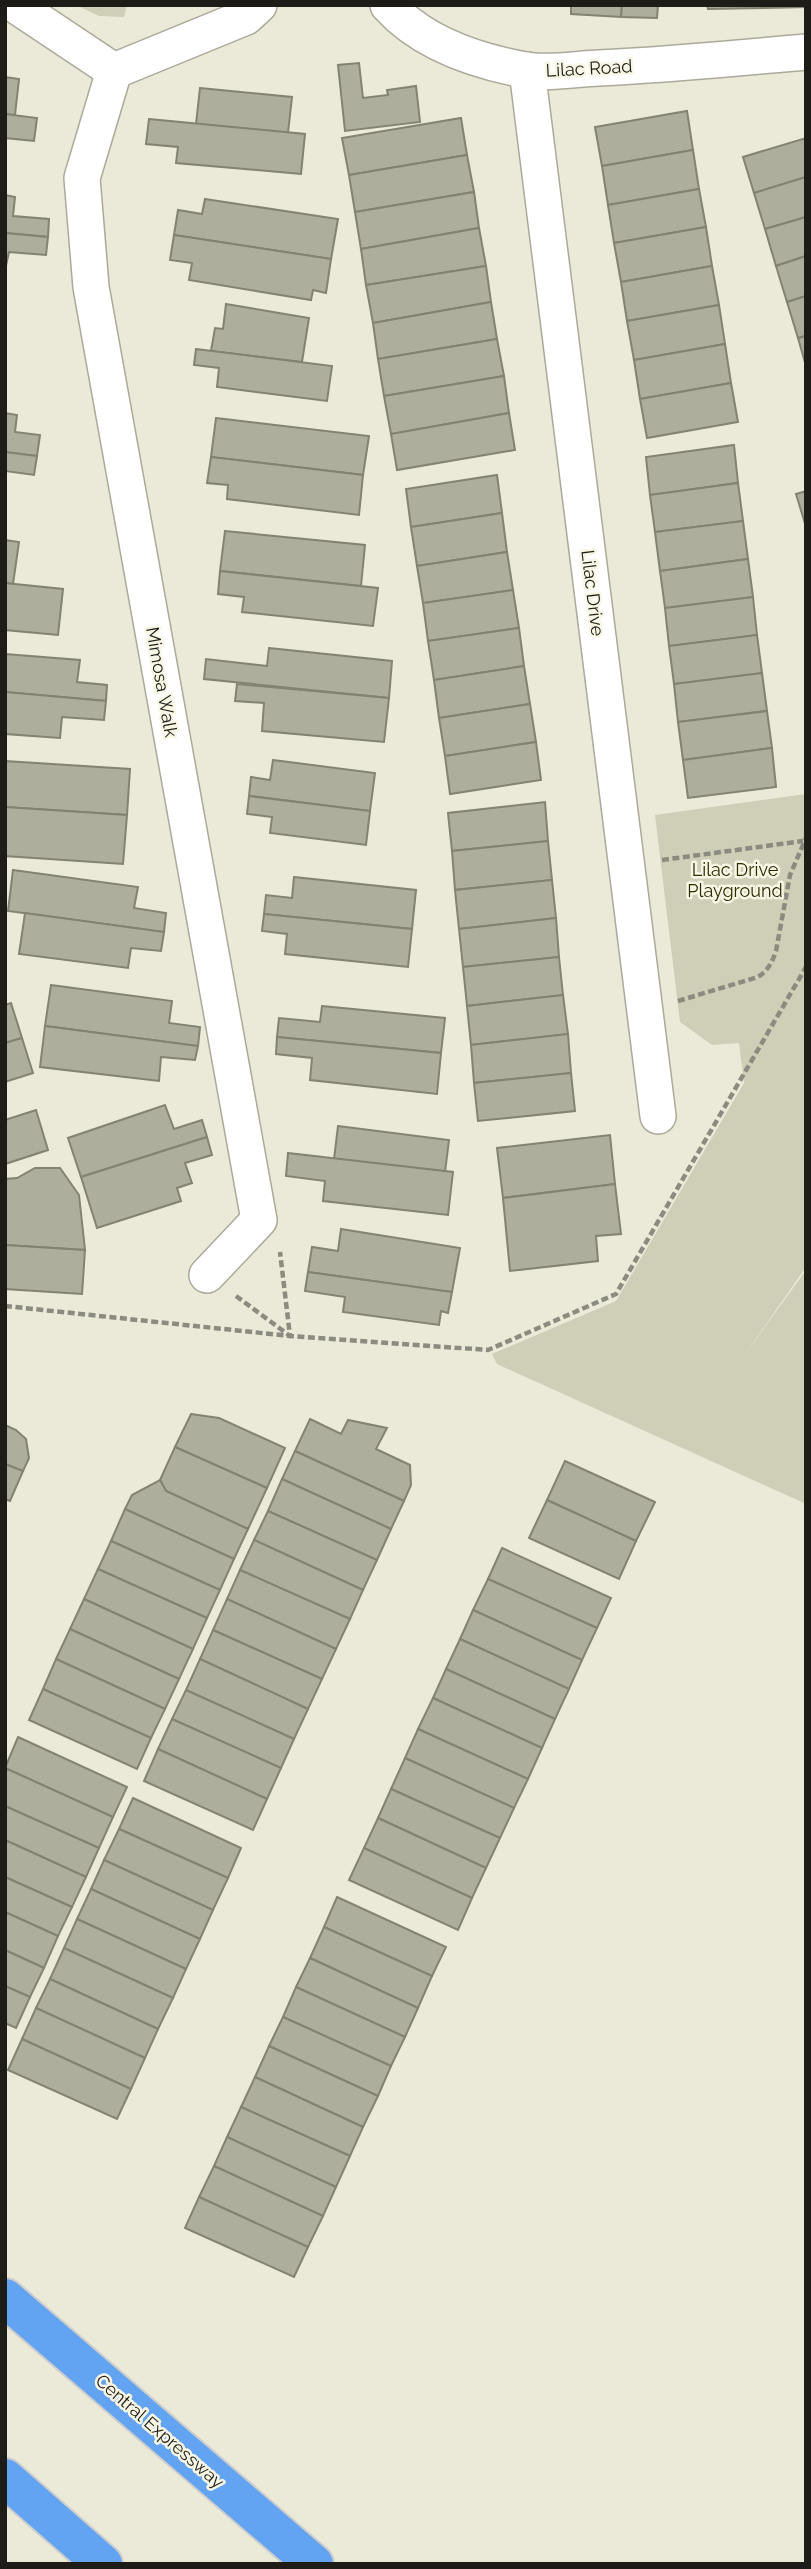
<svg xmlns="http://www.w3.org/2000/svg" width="811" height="2569" viewBox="0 0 811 2569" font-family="Raleway,sans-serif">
<rect width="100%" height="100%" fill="#ebead9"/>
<!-- green -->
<g fill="#cfceb7">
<path d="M76,5H127L124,17L99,16Z"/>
<path d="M806,794V1267L744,1356L806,1270V1504L497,1364L492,1354L616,1301L744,1083L739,1043L712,1045L680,1022L655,815Z"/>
</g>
<!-- building -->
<g fill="#aeae9d" stroke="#838273" stroke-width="2">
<path d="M571,5H622L621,17L571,14Z"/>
<path d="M622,5H658L657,18L621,17Z"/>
<path d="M707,5H765V8L708,9Z"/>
<path d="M765,5H806V7L765,8Z"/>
<path d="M359,63L363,98L388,95L387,90L416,86L420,122L345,131L338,65Z"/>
<path d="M5,77L19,79L15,115L5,114Z"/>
<path d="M200,88L292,97L288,133L196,124Z"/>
<path d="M687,111L693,150L602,166L595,127Z"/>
<path d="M5,114L37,118L34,141L5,138Z"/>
<path d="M461,118L467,155L349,175L342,138Z"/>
<path d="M149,119L305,134L301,174L176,163L178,147L146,144Z"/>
<path d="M806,138V177L754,193L743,157Z"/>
<path d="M693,150L699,189L608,205L602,166Z"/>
<path d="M467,155L474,192L355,212L349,175Z"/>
<path d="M806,177V217L765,229L754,193Z"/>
<path d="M699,189L706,227L614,243L608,205Z"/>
<path d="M474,192L479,228L361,249L355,212Z"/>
<path d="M5,195L15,197L13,216L49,219L48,237L5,233Z"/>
<path d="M205,199L338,219L331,259L174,235L178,210L202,214Z"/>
<path d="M806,217V256L776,266L765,229Z"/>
<path d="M706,227L712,266L621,282L614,243Z"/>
<path d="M479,228L486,266L366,285L361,249Z"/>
<path d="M5,233L48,237L46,255L9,252L5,270Z"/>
<path d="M174,235L331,259L326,293L313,290L311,300L189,280L192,263L170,260Z"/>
<path d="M806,256V296L787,302L776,266Z"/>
<path d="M486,266L491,302L373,323L366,285Z"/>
<path d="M712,266L719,305L627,321L621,282Z"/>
<path d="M806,296V336L798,338L787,302Z"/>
<path d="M491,302L497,339L378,359L373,323Z"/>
<path d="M226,304L309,318L302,362L211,351L215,328L223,329Z"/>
<path d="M719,305L725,344L634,360L627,321Z"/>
<path d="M806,336V366L798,338Z"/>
<path d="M497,339L504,376L384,396L378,359Z"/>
<path d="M725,344L731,383L640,399L634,360Z"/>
<path d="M196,349L332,366L327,401L217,387L219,368L194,365Z"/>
<path d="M504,376L509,413L391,434L384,396Z"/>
<path d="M731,383L738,422L647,438L640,399Z"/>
<path d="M5,413L17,415L15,432L40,435L37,456L5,452Z"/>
<path d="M509,413L515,450L397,470L391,434Z"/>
<path d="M216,418L369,436L363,475L211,457Z"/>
<path d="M734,445L738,483L650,495L646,457Z"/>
<path d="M5,452L37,456L34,475L5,471Z"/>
<path d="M211,457L363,475L359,515L227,499L228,485L207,483Z"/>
<path d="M497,475L502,513L411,527L406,489Z"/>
<path d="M738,483L743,521L655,532L650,495Z"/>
<path d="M806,491V527L796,494Z"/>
<path d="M502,513L507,552L417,566L411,527Z"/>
<path d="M743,521L748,559L660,571L655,532Z"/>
<path d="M225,531L365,545L361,586L220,571Z"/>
<path d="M5,540L19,542L13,584L5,583Z"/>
<path d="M507,552L513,590L423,603L417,566Z"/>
<path d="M748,559L753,597L665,608L660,571Z"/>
<path d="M220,571L378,588L373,626L242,612L244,597L218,594Z"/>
<path d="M5,583L63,589L58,635L5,630Z"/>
<path d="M513,590L519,628L428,641L423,603Z"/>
<path d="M753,597L757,635L669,646L665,608Z"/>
<path d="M519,628L524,666L434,680L428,641Z"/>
<path d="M757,635L762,673L674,684L669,646Z"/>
<path d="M269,648L392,661L389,698L204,679L206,659L267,666Z"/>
<path d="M5,654L80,660L77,682L107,685L106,701L5,692Z"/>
<path d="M524,666L530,704L439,718L434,680Z"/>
<path d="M762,673L767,711L678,722L674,684Z"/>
<path d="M237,684L389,698L384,742L262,731L264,703L235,701Z"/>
<path d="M5,692L106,701L104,720L62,717L60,738L5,734Z"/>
<path d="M530,704L536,742L445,756L439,718Z"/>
<path d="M767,711L772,748L683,760L678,722Z"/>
<path d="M536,742L541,780L450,794L445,756Z"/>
<path d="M772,748L776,787L688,798L683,760Z"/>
<path d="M273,760L375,773L370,811L249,796L251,777L270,780Z"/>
<path d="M5,761L130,769L127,815L5,807Z"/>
<path d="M249,796L370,811L366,845L270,833L272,817L247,814Z"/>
<path d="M545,802L548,841L452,851L448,813Z"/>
<path d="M5,807L127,815L123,864L5,856Z"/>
<path d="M548,841L552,880L455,890L452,851Z"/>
<path d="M13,870L138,887L134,908L166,913L164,932L8,911Z"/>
<path d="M294,877L416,890L412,929L264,914L266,895L292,898Z"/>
<path d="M552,880L556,918L459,929L455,890Z"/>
<path d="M25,913L164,932L161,951L131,948L128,968L19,954Z"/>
<path d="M264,914L412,929L408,967L285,954L287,934L262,931Z"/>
<path d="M556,918L559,957L463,967L459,929Z"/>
<path d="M559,957L563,995L467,1006L463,967Z"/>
<path d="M51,985L172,1001L169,1023L200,1027L198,1046L45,1026Z"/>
<path d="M563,995L568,1034L471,1045L467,1006Z"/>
<path d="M11,1003L22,1038L5,1043V1005Z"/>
<path d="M322,1006L445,1018L441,1053L277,1037L279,1018L320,1022Z"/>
<path d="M45,1026L198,1046L195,1060L161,1057L159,1081L40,1067Z"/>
<path d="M568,1034L571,1073L474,1083L471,1045Z"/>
<path d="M277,1037L441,1053L437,1094L310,1080L312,1058L276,1054Z"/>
<path d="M22,1038L33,1073L5,1082V1043Z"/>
<path d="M571,1073L575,1111L478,1121L474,1083Z"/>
<path d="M165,1105L174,1129L202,1120L207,1137L81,1177L68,1138Z"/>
<path d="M36,1110L48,1150L5,1164V1120Z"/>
<path d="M338,1126L449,1140L445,1172L334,1159Z"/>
<path d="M610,1135L615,1184L503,1198L497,1148Z"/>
<path d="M207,1137L212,1155L185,1163L192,1183L177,1188L181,1201L97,1228L81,1177Z"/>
<path d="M288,1153L453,1172L448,1215L323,1201L325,1181L286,1176Z"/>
<path d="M35,1168H60L79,1195L85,1250L5,1245V1179L17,1178Z"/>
<path d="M615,1184L621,1234L596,1236L598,1261L510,1271L503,1198Z"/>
<path d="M341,1229L460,1248L452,1292L308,1272L312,1247L338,1251Z"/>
<path d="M5,1245L85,1250L82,1294L5,1289Z"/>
<path d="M308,1272L452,1292L448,1313L441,1311L439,1325L343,1312L345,1297L305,1291Z"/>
<path d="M191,1414L219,1418L285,1448L267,1488L175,1447Z"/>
<path d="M310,1419L341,1434L348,1420L387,1428L376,1449L410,1465L411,1485L404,1501L295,1451Z"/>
<path d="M5,1425L16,1430L26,1439L29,1458L23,1471L5,1464Z"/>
<path d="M175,1447L267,1488L248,1529L166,1491L160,1480Z"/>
<path d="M295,1451L404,1501L391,1529L282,1479Z"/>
<path d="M565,1461L655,1502L636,1541L547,1500Z"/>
<path d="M5,1464L23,1471L10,1501L5,1499Z"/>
<path d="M282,1479L391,1529L377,1560L268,1511Z"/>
<path d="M160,1480L166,1491L248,1529L234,1559L125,1509L132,1495Z"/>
<path d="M547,1500L636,1541L619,1579L529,1538Z"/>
<path d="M125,1509L234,1559L220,1590L111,1541Z"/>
<path d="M268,1511L377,1560L363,1590L254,1540Z"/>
<path d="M254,1540L363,1590L350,1619L240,1570Z"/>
<path d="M111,1541L220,1590L207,1618L98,1569Z"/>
<path d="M502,1548L611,1598L597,1628L488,1579Z"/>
<path d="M98,1569L207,1618L193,1649L84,1599Z"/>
<path d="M240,1570L350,1619L336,1649L227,1599Z"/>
<path d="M488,1579L597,1628L582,1660L473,1610Z"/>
<path d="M84,1599L193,1649L179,1679L70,1629Z"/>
<path d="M227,1599L336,1649L322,1679L213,1630Z"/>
<path d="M473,1610L582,1660L569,1689L460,1639Z"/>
<path d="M70,1629L179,1679L165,1709L56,1659Z"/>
<path d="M213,1630L322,1679L308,1709L200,1659Z"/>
<path d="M460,1639L569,1689L555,1719L446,1669Z"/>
<path d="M56,1659L165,1709L151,1738L43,1689Z"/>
<path d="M200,1659L308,1709L294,1739L186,1690Z"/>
<path d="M446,1669L555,1719L542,1748L433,1698Z"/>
<path d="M43,1689L151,1738L137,1769L29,1720Z"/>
<path d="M186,1690L294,1739L281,1768L172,1719Z"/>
<path d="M433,1698L542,1748L528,1779L418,1729Z"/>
<path d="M172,1719L281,1768L267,1799L158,1749Z"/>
<path d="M418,1729L528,1779L514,1808L405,1758Z"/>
<path d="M18,1737L127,1787L113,1817L5,1768Z"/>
<path d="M158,1749L267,1799L253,1830L144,1781Z"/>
<path d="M405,1758L514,1808L500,1838L391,1789Z"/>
<path d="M5,1768L113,1817L99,1848L5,1806Z"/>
<path d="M391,1789L500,1838L486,1868L378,1818Z"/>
<path d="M133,1798L241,1848L228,1878L119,1829Z"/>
<path d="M5,1806L99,1848L86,1877L5,1840Z"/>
<path d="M378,1818L486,1868L472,1898L364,1848Z"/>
<path d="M119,1829L228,1878L213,1910L104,1860Z"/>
<path d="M5,1840L86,1877L72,1907L5,1877Z"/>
<path d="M364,1848L472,1898L458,1930L349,1880Z"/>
<path d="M104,1860L213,1910L200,1939L91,1889Z"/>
<path d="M5,1877L72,1907L58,1936L5,1912Z"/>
<path d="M91,1889L200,1939L186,1969L77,1919Z"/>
<path d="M337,1897L446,1947L432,1976L324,1927Z"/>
<path d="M5,1912L58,1936L44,1968L5,1950Z"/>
<path d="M77,1919L186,1969L173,1998L64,1948Z"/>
<path d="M324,1927L432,1976L418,2008L310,1958Z"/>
<path d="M64,1948L173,1998L158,2029L50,1979Z"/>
<path d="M5,1950L44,1968L30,1997L5,1986Z"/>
<path d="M310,1958L418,2008L405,2037L296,1987Z"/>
<path d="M50,1979L158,2029L145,2058L36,2008Z"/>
<path d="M5,1986L30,1997L16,2028L5,2023Z"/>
<path d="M296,1987L405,2037L391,2066L283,2017Z"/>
<path d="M36,2008L145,2058L131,2089L22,2039Z"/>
<path d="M283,2017L391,2066L378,2096L269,2046Z"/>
<path d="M22,2039L131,2089L117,2119L8,2070Z"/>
<path d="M269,2046L378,2096L363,2127L255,2077Z"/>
<path d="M255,2077L363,2127L350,2156L241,2107Z"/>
<path d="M241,2107L350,2156L336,2187L227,2137Z"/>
<path d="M227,2137L336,2187L323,2216L214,2166Z"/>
<path d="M214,2166L323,2216L308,2247L199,2197Z"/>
<path d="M199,2197L308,2247L294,2277L185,2228Z"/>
</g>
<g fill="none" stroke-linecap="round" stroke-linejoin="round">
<defs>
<g id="street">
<path d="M15,5L114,71"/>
<path d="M388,5C422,43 476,61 525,70C548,74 575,69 599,68C668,65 737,58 806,52"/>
<path d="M527,70L658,1116"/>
<path d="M114,71L82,178L91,287L259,1220L207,1275"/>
<path d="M114,71L246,17L259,5"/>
</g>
<g id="highway">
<path d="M5,2298L314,2564"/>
<path d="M5,2478L103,2564"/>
</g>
</defs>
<!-- street casing -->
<use href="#street" stroke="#abaa9a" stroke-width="38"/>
<!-- highway casing -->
<use href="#highway" stroke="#cdcdcc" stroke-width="42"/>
<!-- path -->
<g stroke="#8c8b7f" stroke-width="4.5" stroke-dasharray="7 3.5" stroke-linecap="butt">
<path d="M662,860L803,841"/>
<path d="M678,1001L758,977C768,970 772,963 776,951L790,875L806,838"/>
<path d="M236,1296L290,1336L280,1252"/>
<path d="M5,1306L290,1336L488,1350L616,1294L806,967"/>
</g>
<!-- street -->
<use href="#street" stroke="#fff" stroke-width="35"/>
<!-- highway -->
<use href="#highway" stroke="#63a4f2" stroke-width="38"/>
</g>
<g text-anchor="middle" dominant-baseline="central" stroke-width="5" stroke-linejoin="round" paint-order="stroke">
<!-- street labels -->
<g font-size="18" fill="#1d1c16" stroke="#f8f7e6">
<text transform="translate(589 68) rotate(-3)">Lilac Road</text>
<text transform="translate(593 593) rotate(83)">Lilac Drive</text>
<text transform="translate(162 682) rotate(80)">Mimosa Walk</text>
<text transform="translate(160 2431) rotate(41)">Central Expressway</text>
</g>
<!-- park labels -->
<g font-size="18" fill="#2f2b00" stroke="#f8f7e6">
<text x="735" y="869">Lilac Drive<tspan x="735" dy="21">Playground</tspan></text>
</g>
</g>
<!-- border -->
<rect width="811" height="2569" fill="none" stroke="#1d1c16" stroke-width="14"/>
</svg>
